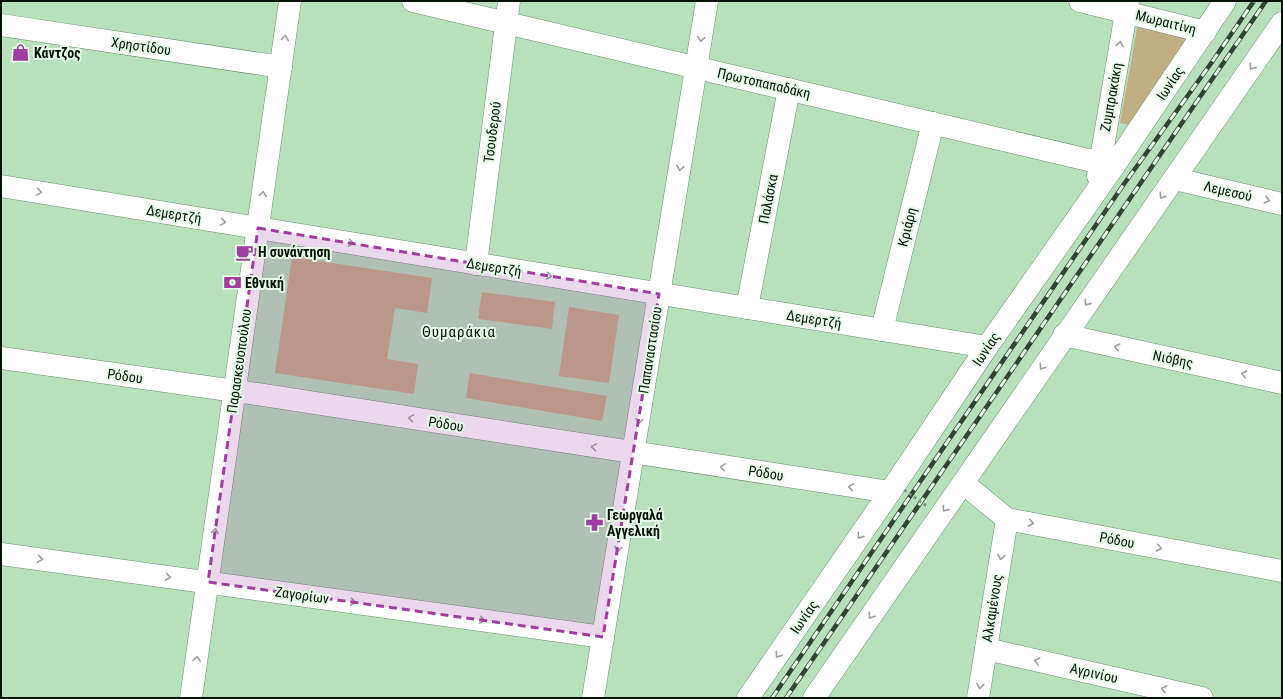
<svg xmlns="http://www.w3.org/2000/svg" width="1283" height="699" viewBox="0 0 1283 699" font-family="'Roboto Condensed',sans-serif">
<rect width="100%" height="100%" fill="#b6e1bb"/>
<!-- green -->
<g fill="#c1ae82">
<path d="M1138,23L1192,33L1130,125L1120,123Z"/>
<path d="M292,257L432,278L427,313L395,308L387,359L418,364L414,394L275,373Z"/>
<path d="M482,292L555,302L552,329L478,319Z"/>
<path d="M569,307L619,315L609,383L559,376Z"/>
<path d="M470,373L607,396L602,421L466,398Z"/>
</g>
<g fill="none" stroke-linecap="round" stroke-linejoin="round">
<defs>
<g id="minor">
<path d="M413,1L1114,166"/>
<path d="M1080,1L1205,32"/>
<path d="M1,25L281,67"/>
<path d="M1098,176L1128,1"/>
<path d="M1175,179L1282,204"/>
<path d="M1,186L987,347"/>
<path d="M476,264L509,1"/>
<path d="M747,308L789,89"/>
<path d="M882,330L933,123"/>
<path d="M1064,335L1282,383"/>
<path d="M1,358L257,394L890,492"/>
<path d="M963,483L1007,519L1282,571"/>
<path d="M1,554L603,637"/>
<path d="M986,649L1202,698"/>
<path d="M191,698L290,1"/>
<path d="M593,698L707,1"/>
<path d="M748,698L890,492L987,347L1114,166L1225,1"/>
<path d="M814,698L1282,23"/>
<path d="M978,698L1007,519"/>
</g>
</defs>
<!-- minor casing -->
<use href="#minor" stroke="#69916e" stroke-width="23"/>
<!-- minor -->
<use href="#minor" stroke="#fff" stroke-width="22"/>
<defs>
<g id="rail">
<path d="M772,698L1124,184L1212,62L1254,1"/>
<path d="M786,698L1266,1"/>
</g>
</defs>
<!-- rail casing -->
<use href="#rail" stroke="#2f4532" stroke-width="4.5"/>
<!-- rail -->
<use href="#rail" stroke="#e6fce8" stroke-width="3" stroke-dasharray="9" stroke-linecap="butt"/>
<!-- path-bridge -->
<path stroke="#76977a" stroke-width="2.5" stroke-dasharray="3 3" stroke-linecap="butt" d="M904,490L928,507"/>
</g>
<!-- one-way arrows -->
<defs><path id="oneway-chevron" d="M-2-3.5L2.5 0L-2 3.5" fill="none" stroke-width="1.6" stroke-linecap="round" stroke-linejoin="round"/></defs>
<g stroke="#9aa09b">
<use href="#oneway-chevron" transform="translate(285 38) rotate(-82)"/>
<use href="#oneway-chevron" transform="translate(701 39) rotate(99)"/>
<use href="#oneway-chevron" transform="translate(1120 44) rotate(-80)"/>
<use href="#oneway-chevron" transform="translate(1252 67) rotate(125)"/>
<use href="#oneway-chevron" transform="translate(680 168) rotate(99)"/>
<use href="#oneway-chevron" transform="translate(39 192) rotate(9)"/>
<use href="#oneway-chevron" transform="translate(263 194) rotate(-82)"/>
<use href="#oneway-chevron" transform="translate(1162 196) rotate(125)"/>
<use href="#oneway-chevron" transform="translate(1267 200) rotate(13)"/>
<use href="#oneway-chevron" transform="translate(223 222) rotate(9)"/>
<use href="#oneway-chevron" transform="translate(351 243) rotate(9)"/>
<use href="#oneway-chevron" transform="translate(549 276) rotate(9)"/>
<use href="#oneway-chevron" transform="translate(1087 303) rotate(125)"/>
<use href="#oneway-chevron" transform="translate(1117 347) rotate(-168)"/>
<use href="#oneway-chevron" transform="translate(1042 367) rotate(124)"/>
<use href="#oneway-chevron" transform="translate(1244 374) rotate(-168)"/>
<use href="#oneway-chevron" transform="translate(411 418) rotate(-171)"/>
<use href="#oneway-chevron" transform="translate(639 421) rotate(99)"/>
<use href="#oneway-chevron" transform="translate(594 447) rotate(-171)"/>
<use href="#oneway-chevron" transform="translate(723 467) rotate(-171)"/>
<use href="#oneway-chevron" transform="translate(851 487) rotate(-171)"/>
<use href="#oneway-chevron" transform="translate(945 509) rotate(125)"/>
<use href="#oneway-chevron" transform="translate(1031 523) rotate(11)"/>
<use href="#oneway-chevron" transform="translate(215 531) rotate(-82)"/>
<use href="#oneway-chevron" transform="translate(860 536) rotate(125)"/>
<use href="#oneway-chevron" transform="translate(1159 548) rotate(11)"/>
<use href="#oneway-chevron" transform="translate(618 549) rotate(99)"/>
<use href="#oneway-chevron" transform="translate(1001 557) rotate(99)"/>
<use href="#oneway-chevron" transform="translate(40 559) rotate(8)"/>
<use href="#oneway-chevron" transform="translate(168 577) rotate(8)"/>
<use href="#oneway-chevron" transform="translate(353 602) rotate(8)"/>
<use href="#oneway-chevron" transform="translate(871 616) rotate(125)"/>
<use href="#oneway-chevron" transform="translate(482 620) rotate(8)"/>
<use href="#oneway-chevron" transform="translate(778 655) rotate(125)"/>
<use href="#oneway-chevron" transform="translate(197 659) rotate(-82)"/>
<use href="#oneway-chevron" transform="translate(1037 661) rotate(-167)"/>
<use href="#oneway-chevron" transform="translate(980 686) rotate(99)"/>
<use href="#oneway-chevron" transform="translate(1164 689) rotate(-167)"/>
</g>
<!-- marked area -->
<path fill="#a13ca0" fill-opacity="0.2" stroke="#a13ca0" stroke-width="3" stroke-dasharray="8 5" stroke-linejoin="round" d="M258,228L659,294L603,637L208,582Z"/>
<!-- icons -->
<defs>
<symbol id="shop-bare" viewBox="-9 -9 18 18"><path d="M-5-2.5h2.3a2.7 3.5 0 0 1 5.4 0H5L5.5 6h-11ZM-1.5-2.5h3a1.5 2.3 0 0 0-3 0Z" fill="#a13ca0" stroke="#e6fce8" stroke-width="2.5" paint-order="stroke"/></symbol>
<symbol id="cafe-bare" viewBox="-9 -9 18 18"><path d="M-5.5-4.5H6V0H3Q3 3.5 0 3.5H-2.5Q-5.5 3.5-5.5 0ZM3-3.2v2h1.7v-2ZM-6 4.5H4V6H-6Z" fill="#a13ca0" stroke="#e6fce8" stroke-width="2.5" paint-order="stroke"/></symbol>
<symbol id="bank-bare" viewBox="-9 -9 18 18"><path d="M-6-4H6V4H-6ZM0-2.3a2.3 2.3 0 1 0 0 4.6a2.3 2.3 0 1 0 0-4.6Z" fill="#a13ca0" stroke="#e6fce8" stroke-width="2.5" paint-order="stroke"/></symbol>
<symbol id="pharmacy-bare" viewBox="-9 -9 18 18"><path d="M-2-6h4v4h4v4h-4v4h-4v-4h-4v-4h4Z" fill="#a13ca0" stroke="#e6fce8" stroke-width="2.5" paint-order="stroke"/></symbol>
</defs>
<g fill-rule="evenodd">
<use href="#shop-bare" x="8" y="40" width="25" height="25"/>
<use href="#cafe-bare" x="232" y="240" width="25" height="25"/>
<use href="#bank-bare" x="220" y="270" width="25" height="25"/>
<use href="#pharmacy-bare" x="582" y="510" width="25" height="25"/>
</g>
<g text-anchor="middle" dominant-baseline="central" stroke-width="4" stroke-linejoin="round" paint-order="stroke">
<!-- street labels -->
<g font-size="14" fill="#031205" stroke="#e6fce8">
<text transform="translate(1166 22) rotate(14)">Μωραιτίνη</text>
<text transform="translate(141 46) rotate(8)">Χρηστίδου</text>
<text transform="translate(764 83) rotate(13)">Πρωτοπαπαδάκη</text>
<text transform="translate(1170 83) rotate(-56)">Ιωνίας</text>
<text transform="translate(1111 97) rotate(-80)">Ζυμπρακάκη</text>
<text transform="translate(492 132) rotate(-83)">Τσουδερού</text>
<text transform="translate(1228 191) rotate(13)">Λεμεσού</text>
<text transform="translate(768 199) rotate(-79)">Παλάσκα</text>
<text transform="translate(174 214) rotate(9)">Δεμερτζή</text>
<text transform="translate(907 227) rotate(-76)">Κριάρη</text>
<text transform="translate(494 267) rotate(9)">Δεμερτζή</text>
<text transform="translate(814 319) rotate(9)">Δεμερτζή</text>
<text transform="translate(986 349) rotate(-56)">Ιωνίας</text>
<text transform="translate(650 350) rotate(-81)">Παπαναστασίου</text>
<text transform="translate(1173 359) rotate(12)">Νιόβης</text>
<text transform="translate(239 361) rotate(-82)">Παρασκευοπούλου</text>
<text transform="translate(125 376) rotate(8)">Ρόδου</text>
<text transform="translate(446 424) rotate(9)">Ρόδου</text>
<text transform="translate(766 473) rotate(9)">Ρόδου</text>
<text transform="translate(1117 540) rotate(11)">Ρόδου</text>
<text transform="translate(302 595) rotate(8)">Ζαγορίων</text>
<text transform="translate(992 608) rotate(-81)">Αλκαμένους</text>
<text transform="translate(804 617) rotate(-55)">Ιωνίας</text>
<text transform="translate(1094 673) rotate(13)">Αγρινίου</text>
</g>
<!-- poi labels -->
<g font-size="14" font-weight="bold" fill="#031205" stroke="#e6fce8" text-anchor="start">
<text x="34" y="53">Κάντζος</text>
<text x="258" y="252">Η συνάντηση</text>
<text x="245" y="283">Εθνική</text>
<text x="607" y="515">Γεωργαλά<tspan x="607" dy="16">Αγγελική</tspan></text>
</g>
<!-- neighbourhood labels -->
<g font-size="15" letter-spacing="1" fill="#031205" stroke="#e6fce8">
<text x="459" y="332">Θυμαράκια</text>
</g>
</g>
<!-- border -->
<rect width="1283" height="699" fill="none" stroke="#031205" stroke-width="4"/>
</svg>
